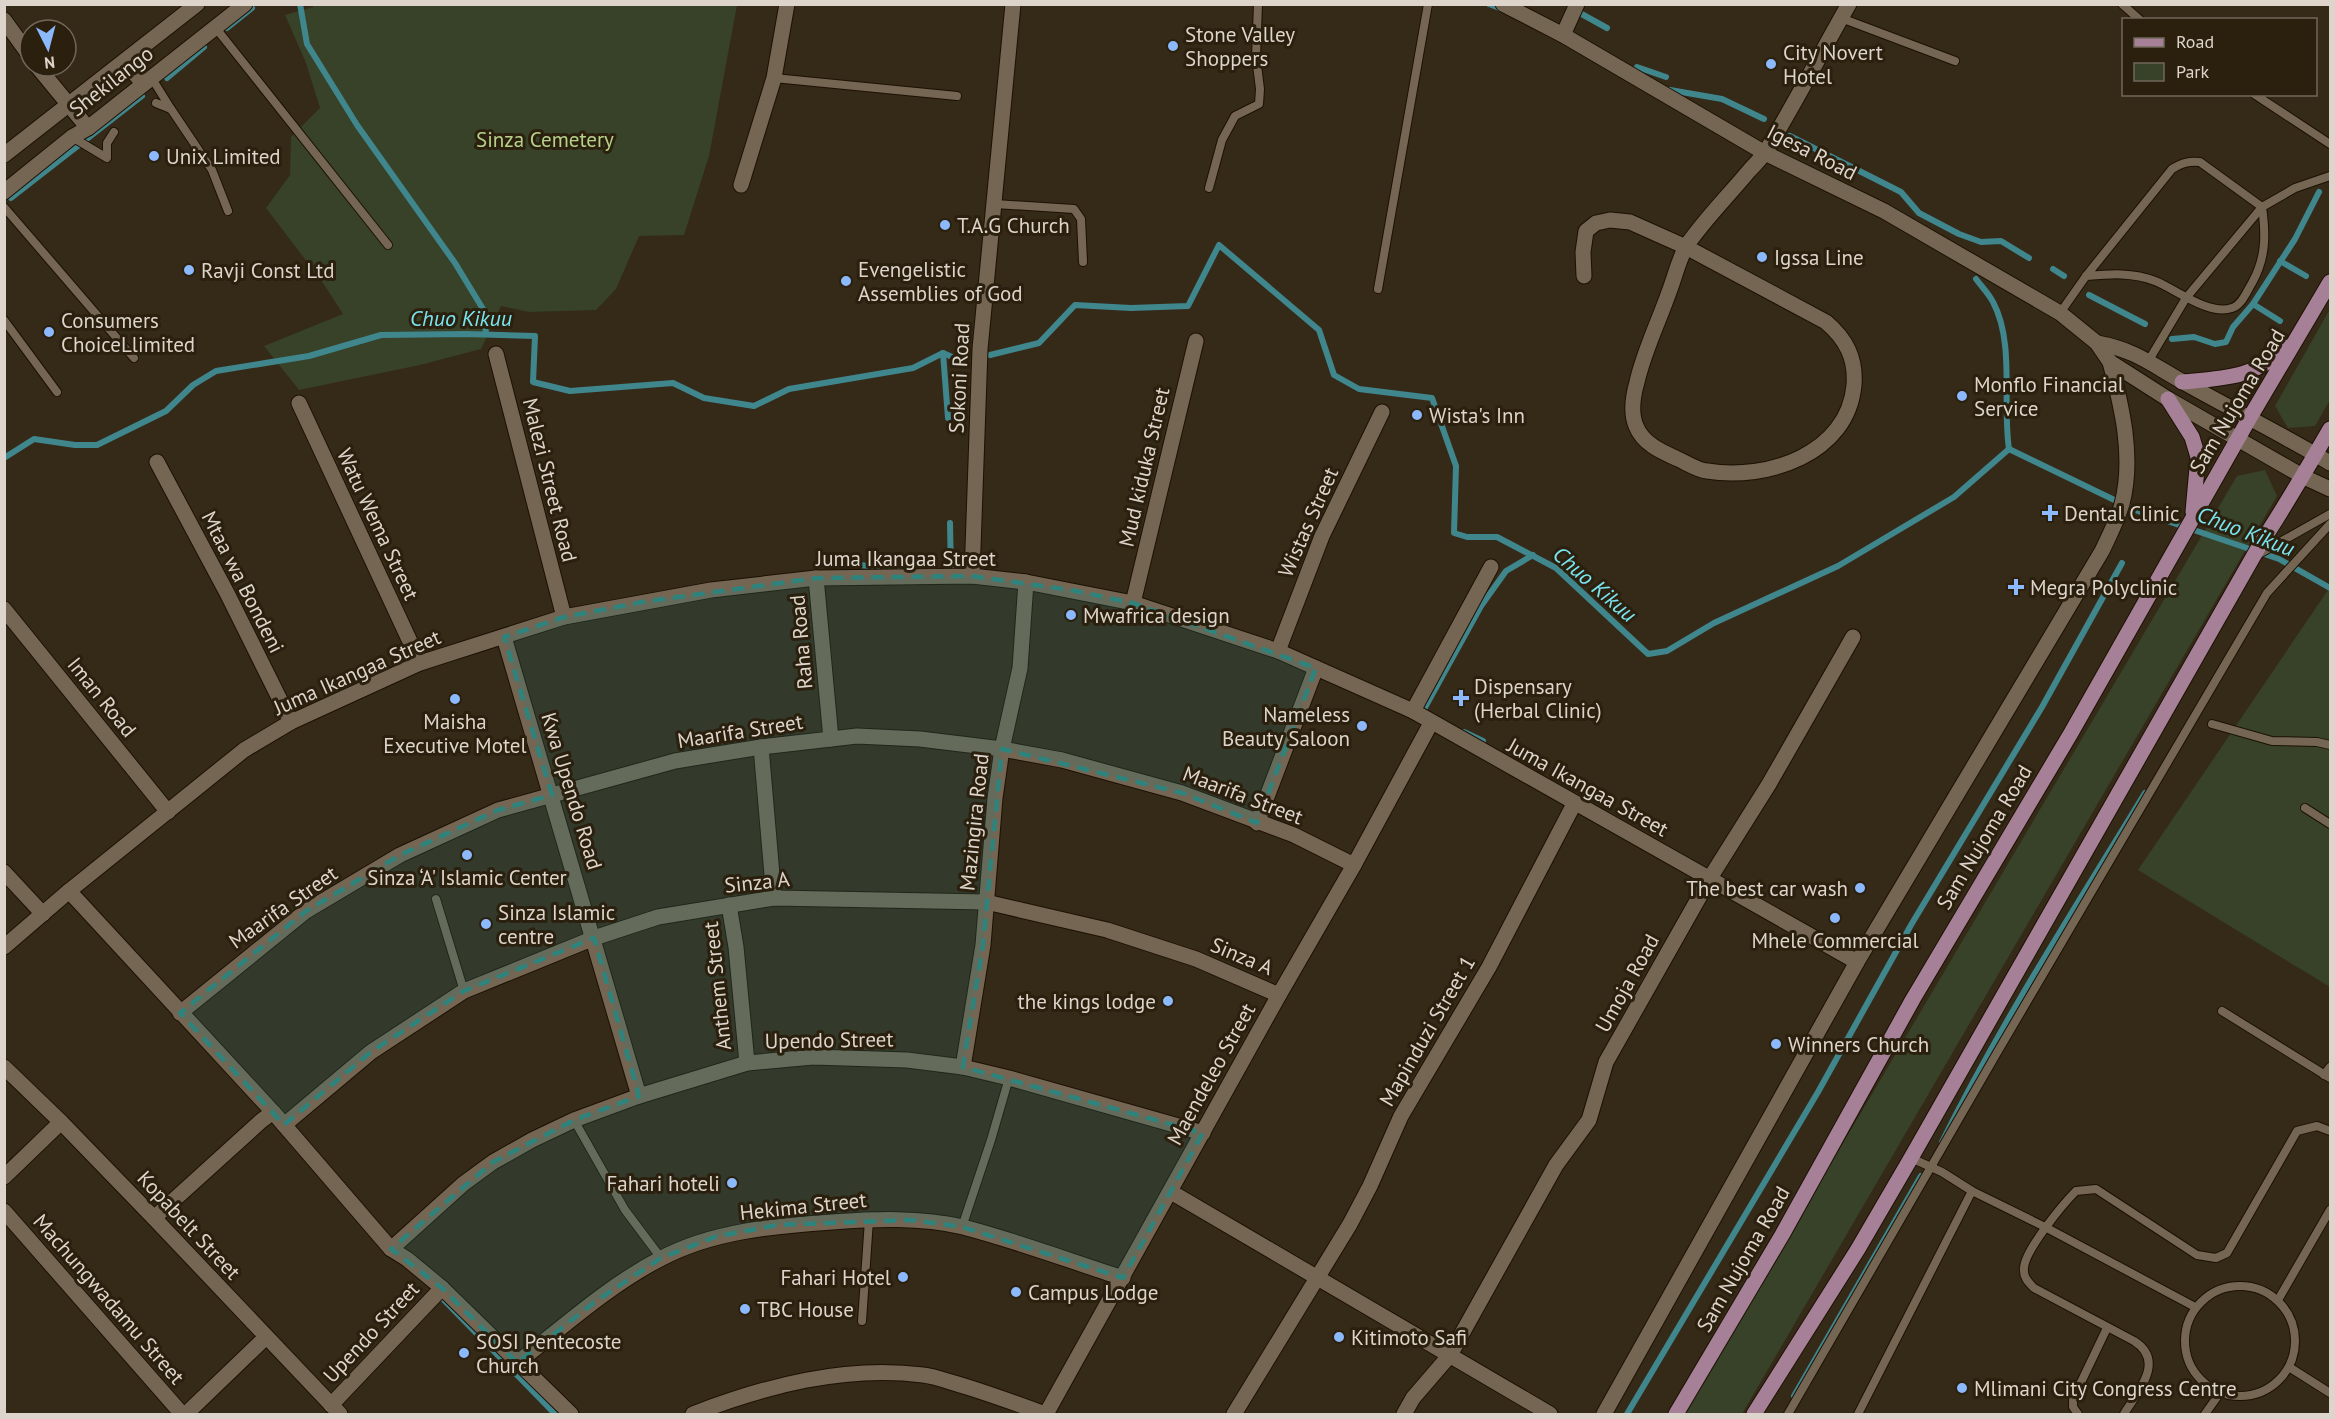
<svg xmlns="http://www.w3.org/2000/svg" width="2335" height="1419" viewBox="0 0 2335 1419" font-family="'PT Sans',sans-serif">
<rect width="100%" height="100%" fill="#352918"/>
<!-- green -->
<g fill="#374228">
<path d="M314,4L737,5L709,156L684,235L639,236L616,289L596,310L529,312L501,306L481,349L420,365L299,390L264,346L343,314L323,283L266,208L290,175L291,137L320,108L306,63L285,15L313,7Z"/>
<path d="M2330,309V400L2315,426L2288,428L2275,406Z"/>
<path d="M2265,470L2277,496L1742,1414H1683L2237,476Z"/>
<path d="M2330,587V987L2138,870Z"/>
</g>
<g fill="none" stroke-linecap="round" stroke-linejoin="round">
<!-- stream -->
<g stroke="#40868d" stroke-width="6">
<path d="M300,4L307,44L357,125L455,263L483,309L486,334"/>
<path d="M1489,4L1502,9"/>
<path d="M1578,12L1607,28"/>
<path d="M227,28L252,8"/>
<path d="M1637,67L1666,77"/>
<path d="M167,78L204,47"/>
<path d="M1670,90L1722,99L1764,119"/>
<path d="M1790,136L1901,192L1919,213L1959,234L1981,242L2001,241L2029,258"/>
<path d="M11,198L142,96"/>
<path d="M2280,261L2306,276"/>
<path d="M2053,269L2064,276"/>
<path d="M1976,279C1982,287 1989,294 1993,302C2015,343 2002,403 2009,449"/>
<path d="M2089,295L2145,324"/>
<path d="M2253,304L2280,321"/>
<path d="M2172,339L2194,337L2215,344L2226,342L2233,327L2253,304L2295,239L2319,192"/>
<path d="M943,353L948,418"/>
<path d="M990,355L1039,343L1075,305L1131,308L1188,306L1219,245L1319,330L1334,375L1359,389L1432,398L1456,466L1454,533L1467,537H1497L1556,568L1648,654L1667,651L1714,623L1838,566L1954,497L2009,449L2135,510L2279,559L2330,588"/>
<path d="M4,458L34,439L75,445H97L166,411L193,385L216,371L309,356L381,335L466,334L535,336L533,382L570,391L673,383L704,398L754,406L789,389L913,368L943,353L957,359"/>
<path d="M833,562L904,570"/>
<path d="M949,574H951L950,523"/>
<path d="M1428,714L1423,711L1481,606L1506,571L1533,555"/>
<path d="M1464,732L1483,741L1480,747"/>
<path d="M1942,1142C2002,1021 2075,908 2145,793"/>
<path d="M440,1296L555,1414"/>
<path d="M1794,1396L1921,1176"/>
<path d="M1627,1414L1818,1092L1911,925L2042,707L2122,563"/>
</g>
<defs>
<g id="service">
<path d="M2122,4L2140,20"/>
<path d="M1841,18L1955,61"/>
<path d="M215,27L388,245"/>
<path d="M151,77L171,109L156,103"/>
<path d="M774,78L957,96"/>
<path d="M2254,94L2330,144"/>
<path d="M171,109L212,170L228,211"/>
<path d="M72,137L107,158V143L114,132"/>
<path d="M1209,188L1222,140L1235,116L1259,104L1260,89L1256,57L1258,4"/>
<path d="M995,204L1074,209L1081,219L1083,262"/>
<path d="M4,207L134,358"/>
<path d="M1378,289L1428,4"/>
<path d="M2060,313L2086,276L2172,169C2182,163 2188,161 2200,162L2262,207C2266,235 2266,258 2252,283C2247,291 2242,305 2232,308C2208,316 2176,289 2155,281C2133,272 2110,274 2086,276"/>
<path d="M4,320L57,392"/>
<path d="M2149,360L2186,298L2262,207L2295,188L2330,176"/>
<path d="M2259,554L2330,514"/>
<path d="M2212,724L2272,741L2317,742L2330,745"/>
<path d="M2305,808L2330,824"/>
<path d="M436,899L464,991"/>
<path d="M2222,1011L2330,1078"/>
<path d="M2324,1075L2330,1067"/>
<path d="M574,1120L625,1210L661,1258"/>
<path d="M1911,1158L1942,1172L1972,1191L2045,1227L2195,1307"/>
<path d="M962,1227L991,1140L1009,1078"/>
<circle cx="2240" cy="1341" r="55"/>
<path d="M2278,1300L2330,1210"/>
<path d="M862,1321L869,1220"/>
<path d="M2289,1367L2330,1393"/>
<path d="M1788,1414L1998,1051L2267,593L2330,524"/>
<path d="M1858,1414L1972,1191"/>
<path d="M2078,1414L2073,1407V1399L2107,1328"/>
<path d="M2124,1414C2138,1391 2166,1361 2134,1341L2034,1288C2028,1282 2023,1277 2024,1268C2025,1250 2063,1204 2076,1191L2096,1189L2197,1255L2216,1258L2227,1253L2297,1131L2317,1126L2330,1131"/>
<path d="M2205,1414L2220,1393"/>
</g>
<g id="minor">
<path d="M1503,4L1563,35L1765,153L1884,211L2060,313L2097,343L2110,362L2168,399L2304,477L2330,489"/>
<path d="M4,20L30,56"/>
<path d="M1563,35L1577,4"/>
<path d="M37,66L88,128"/>
<path d="M741,185L774,78L787,4"/>
<path d="M1584,276L1583,252L1586,231L1596,223L1610,220L1630,222L1686,247L1826,322C1846,339 1856,358 1854,385C1848,454 1767,481 1707,471C1697,470 1687,463 1678,459C1662,452 1643,444 1636,426C1630,412 1633,396 1637,382C1644,351 1659,321 1669,292C1675,277 1679,258 1687,245C1705,219 1728,196 1748,172C1754,165 1761,159 1766,151C1795,103 1821,53 1849,4"/>
<path d="M2097,343C2136,350 2152,365 2185,383C2233,410 2283,435 2330,463"/>
<path d="M496,354L564,617"/>
<path d="M299,403L420,663"/>
<path d="M157,462L227,593L291,722"/>
<path d="M972,576L980,349L1013,4"/>
<path d="M816,578L831,739"/>
<path d="M1133,603L1196,341"/>
<path d="M4,609L168,812"/>
<path d="M504,637L639,1096"/>
<path d="M1278,651L1322,536L1382,412"/>
<path d="M1413,711L1491,567"/>
<path d="M761,747L774,898"/>
<path d="M1257,823L1316,668"/>
<path d="M4,872L43,914"/>
<path d="M69,891L273,1112L391,1249L407,1259L442,1288L571,1414"/>
<path d="M729,905L736,947L747,1063"/>
<path d="M4,947L69,891L244,750L291,722L420,663L564,617L711,590L816,578L972,576L1026,582L1133,603L1278,651L1413,711L1857,962"/>
<path d="M180,1013L306,911L400,855L498,810L675,761L761,747L857,736L920,739L1002,749L1062,760L1182,793L1294,835L1354,865"/>
<path d="M4,1067L61,1122L154,1218L340,1414"/>
<path d="M963,1067L983,945L995,798L1002,749L1020,668L1026,582"/>
<path d="M284,1125L371,1052L464,991L594,938L658,917L774,898L986,902L1107,930L1196,959L1279,995"/>
<path d="M4,1177L61,1122"/>
<path d="M1171,1192L1550,1414"/>
<path d="M4,1211L182,1414"/>
<path d="M154,1218L261,1121L273,1112"/>
<path d="M391,1249L463,1184L493,1162L532,1140L574,1120L639,1096L747,1063L813,1057L907,1060L963,1067L1009,1078L1203,1133"/>
<path d="M517,1363C563,1327 608,1286 660,1259C712,1231 774,1226 832,1222C875,1219 920,1217 963,1227C1017,1241 1070,1261 1123,1278"/>
<path d="M331,1405L442,1288"/>
<path d="M186,1414L266,1337"/>
<path d="M693,1414C765,1386 845,1365 923,1375C933,1376 944,1380 954,1383C985,1392 1015,1403 1045,1414"/>
<path d="M1046,1414L1279,995L1354,865L1431,723"/>
<path d="M1234,1414L1350,1224L1370,1186L1401,1116L1489,967L1574,804"/>
<path d="M1404,1414L1413,1398L1450,1355L1556,1165L1589,1120L1606,1062L1710,878L1769,784L1853,637"/>
<path d="M1604,1414L1857,962L2102,551C2109,536 2117,521 2122,504C2134,457 2122,407 2110,362"/>
</g>
<g id="secondary">
<path d="M124,62L143,83"/>
<path d="M4,155L197,4"/>
<path d="M4,192L72,137L88,128L245,4"/>
</g>
<g id="primary">
<path d="M2182,382C2227,378 2253,378 2288,347"/>
<path d="M2168,399L2192,437L2198,457L2193,512"/>
<path d="M1676,1414L1782,1235L1913,999L2071,733L2249,419L2330,282"/>
<path d="M1754,1414L1858,1249L1911,1158L2261,543C2286,505 2308,467 2330,429"/>
</g>
</defs>
<!-- service casing -->
<use href="#service" stroke="#1c1103" stroke-width="10"/>
<!-- minor casing -->
<use href="#minor" stroke="#1c1103" stroke-width="17"/>
<!-- secondary casing -->
<use href="#secondary" stroke="#1c1103" stroke-width="17"/>
<!-- primary casing -->
<use href="#primary" stroke="#1c1103" stroke-width="17"/>
<!-- service -->
<use href="#service" stroke="#746653" stroke-width="8"/>
<!-- minor -->
<use href="#minor" stroke="#746653" stroke-width="15"/>
<!-- secondary -->
<use href="#secondary" stroke="#746653" stroke-width="15"/>
<!-- primary -->
<use href="#primary" stroke="#a68096" stroke-width="15"/>
</g>
<!-- marked area -->
<path fill="#2e847c" fill-opacity="0.2" stroke="#2e847c" stroke-width="4.5" stroke-dasharray="12 8" stroke-linejoin="round" d="M972,576L1071,590L1133,603L1316,668L1257,823L1182,793L1002,749L983,945L963,1067L1203,1133L1123,1278L962,1227L911,1220L777,1225L715,1237L661,1258L595,1302L517,1363L442,1288L391,1249L493,1162L574,1120L639,1096L594,938L464,991L371,1052L284,1125L180,1013L306,911L400,855L498,810L552,795L504,637L564,617L642,602L816,578Z"/>
<!-- markers -->
<g fill="#8cb9fc" stroke="#2b1f0e" stroke-width="2">
<circle cx="1173" cy="46" r="6"/>
<circle cx="1771" cy="64" r="6"/>
<circle cx="154" cy="156" r="6"/>
<circle cx="945" cy="225" r="6"/>
<circle cx="1762" cy="257" r="6"/>
<circle cx="189" cy="270" r="6"/>
<circle cx="846" cy="281" r="6"/>
<circle cx="49" cy="332" r="6"/>
<circle cx="1962" cy="396" r="6"/>
<circle cx="1417" cy="415" r="6"/>
<path d="M2047 504h6v6h6v6h-6v6h-6v-6h-6v-6h6z"/>
<path d="M2013 578h6v6h6v6h-6v6h-6v-6h-6v-6h6z"/>
<circle cx="1071" cy="615" r="6"/>
<path d="M1458 689h6v6h6v6h-6v6h-6v-6h-6v-6h6z"/>
<circle cx="455" cy="699" r="6"/>
<circle cx="1362" cy="726" r="6"/>
<circle cx="467" cy="855" r="6"/>
<circle cx="1860" cy="888" r="6"/>
<circle cx="1835" cy="918" r="6"/>
<circle cx="486" cy="924" r="6"/>
<circle cx="1168" cy="1001" r="6"/>
<circle cx="1776" cy="1044" r="6"/>
<circle cx="732" cy="1183" r="6"/>
<circle cx="903" cy="1277" r="6"/>
<circle cx="1016" cy="1292" r="6"/>
<circle cx="745" cy="1309" r="6"/>
<circle cx="1339" cy="1337" r="6"/>
<circle cx="464" cy="1353" r="6"/>
<circle cx="1962" cy="1388" r="6"/>
</g>
<g text-anchor="middle" dominant-baseline="central" stroke-width="6" stroke-linejoin="round" paint-order="stroke">
<!-- poi labels -->
<g font-size="21" fill="#ddd5cb" stroke="#2b1f0e" text-anchor="start">
<text x="1185" y="34">Stone Valley<tspan x="1185" dy="24">Shoppers</tspan></text>
<text x="1783" y="52">City Novert<tspan x="1783" dy="24">Hotel</tspan></text>
<text x="166" y="156">Unix Limited</text>
<text x="957" y="225">T.A.G Church</text>
<text x="1774" y="257">Igssa Line</text>
<text x="858" y="269">Evengelistic<tspan x="858" dy="24">Assemblies of God</tspan></text>
<text x="201" y="270">Ravji Const Ltd</text>
<text x="61" y="320">Consumers<tspan x="61" dy="24">ChoiceLlimited</tspan></text>
<text x="1974" y="384">Monflo Financial<tspan x="1974" dy="24">Service</tspan></text>
<text x="1429" y="415">Wista's Inn</text>
<text x="2064" y="513">Dental Clinic</text>
<text x="2030" y="587">Megra Polyclinic</text>
<text x="1083" y="615">Mwafrica design</text>
<text x="1474" y="686">Dispensary<tspan x="1474" dy="24">(Herbal Clinic)</tspan></text>
<text x="1350" y="714" text-anchor="end">Nameless<tspan x="1350" dy="24">Beauty Saloon</tspan></text>
<text x="455" y="721" text-anchor="middle">Maisha<tspan x="455" dy="24">Executive Motel</tspan></text>
<text x="467" y="877" text-anchor="middle">Sinza ‘A' Islamic Center</text>
<text x="1848" y="888" text-anchor="end">The best car wash</text>
<text x="498" y="912">Sinza Islamic<tspan x="498" dy="24">centre</tspan></text>
<text x="1835" y="940" text-anchor="middle">Mhele Commercial</text>
<text x="1156" y="1001" text-anchor="end">the kings lodge</text>
<text x="1788" y="1044">Winners Church</text>
<text x="720" y="1183" text-anchor="end">Fahari hoteli</text>
<text x="891" y="1277" text-anchor="end">Fahari Hotel</text>
<text x="1028" y="1292">Campus Lodge</text>
<text x="757" y="1309">TBC House</text>
<text x="1351" y="1337">Kitimoto Safi</text>
<text x="476" y="1341">SOSI Pentecoste<tspan x="476" dy="24">Church</tspan></text>
<text x="1974" y="1388">Mlimani City Congress Centre</text>
</g>
<!-- street labels -->
<g font-size="21" fill="#ddd5cb" stroke="#2b1f0e">
<text transform="translate(111 81) rotate(-38)">Shekilango</text>
<text transform="translate(1812 152) rotate(27)">Igesa Road</text>
<text transform="translate(959 378) rotate(-87)">Sokoni Road</text>
<text transform="translate(2237 401) rotate(-59)">Sam Nujoma Road</text>
<text transform="translate(1144 467) rotate(-77)">Mud kiduka Street</text>
<text transform="translate(550 480) rotate(76)">Malezi Street Road</text>
<text transform="translate(1308 522) rotate(-66)">Wistas Street</text>
<text transform="translate(378 524) rotate(65)">Watu Wema Street</text>
<text x="906" y="558">Juma Ikangaa Street</text>
<text transform="translate(243 582) rotate(63)">Mtaa wa Bondeni</text>
<text transform="translate(801 642) rotate(-95)">Raha Road</text>
<text transform="translate(357 672) rotate(-24)">Juma Ikangaa Street</text>
<text transform="translate(102 697) rotate(51)">Iman Road</text>
<text transform="translate(740 731) rotate(-9)">Maarifa Street</text>
<text transform="translate(1588 787) rotate(29)">Juma Ikangaa Street</text>
<text transform="translate(572 791) rotate(73)">Kwa Upendo Road</text>
<text transform="translate(1243 795) rotate(21)">Maarifa Street</text>
<text transform="translate(974 822) rotate(-84)">Mazingira Road</text>
<text transform="translate(1984 837) rotate(-59)">Sam Nujoma Road</text>
<text transform="translate(757 882) rotate(-6)">Sinza A</text>
<text transform="translate(283 907) rotate(-35)">Maarifa Street</text>
<text transform="translate(1242 956) rotate(23)">Sinza A</text>
<text transform="translate(1627 983) rotate(-61)">Umoja Road</text>
<text transform="translate(717 986) rotate(-96)">Anthem Street</text>
<text transform="translate(1427 1031) rotate(-60)">Mapinduzi Street 1</text>
<text transform="translate(829 1040) rotate(-1)">Upendo Street</text>
<text transform="translate(1211 1074) rotate(-61)">Maendeleo Street</text>
<text transform="translate(803 1206) rotate(-6)">Hekima Street</text>
<text transform="translate(189 1225) rotate(47)">Kopabelt Street</text>
<text transform="translate(1743 1259) rotate(-60)">Sam Nujoma Road</text>
<text transform="translate(109 1299) rotate(49)">Machungwadamu Street</text>
<text transform="translate(371 1332) rotate(-47)">Upendo Street</text>
</g>
<!-- park labels -->
<g font-size="21" fill="#b5d28a" stroke="#2b1f0e">
<text x="545" y="139">Sinza Cemetery</text>
</g>
<!-- water labels -->
<g font-size="22" font-style="italic" fill="#78e5f0" stroke="#2b1f0e">
<text x="461" y="318">Chuo Kikuu</text>
<text transform="translate(2246 531) rotate(21)">Chuo Kikuu</text>
<text transform="translate(1595 584) rotate(41)">Chuo Kikuu</text>
</g>
</g>
<!-- border -->
<rect width="2335" height="1419" fill="none" stroke="#ddd5cb" stroke-width="12"/>
<!-- legend -->
<rect x="2122" y="18" width="195" height="78" fill="#2b1f0e" stroke="#72685a" stroke-width="1.5"/>
<rect x="2134" y="38" width="30" height="9" fill="#a68096" stroke="#72685a" stroke-width="1.5"/>
<text x="2176" y="48" font-size="18" fill="#ddd5cb">Road</text>
<rect x="2134" y="63" width="30" height="18" fill="#374228" stroke="#72685a" stroke-width="1.5"/>
<text x="2176" y="78" font-size="18" fill="#ddd5cb">Park</text>
<!-- north arrow -->
<g transform="translate(48 48) rotate(174)"><circle r="28" fill="#2b1f0e" stroke="#72685a" stroke-width="1.5"/>
<path d="M0-4.5L10 22L0 15L-10 22Z" fill="#8cb9fc"/>
<text y="-9" font-size="16" font-weight="bold" text-anchor="middle" fill="#ddd5cb">N</text>
</g>
</svg>
